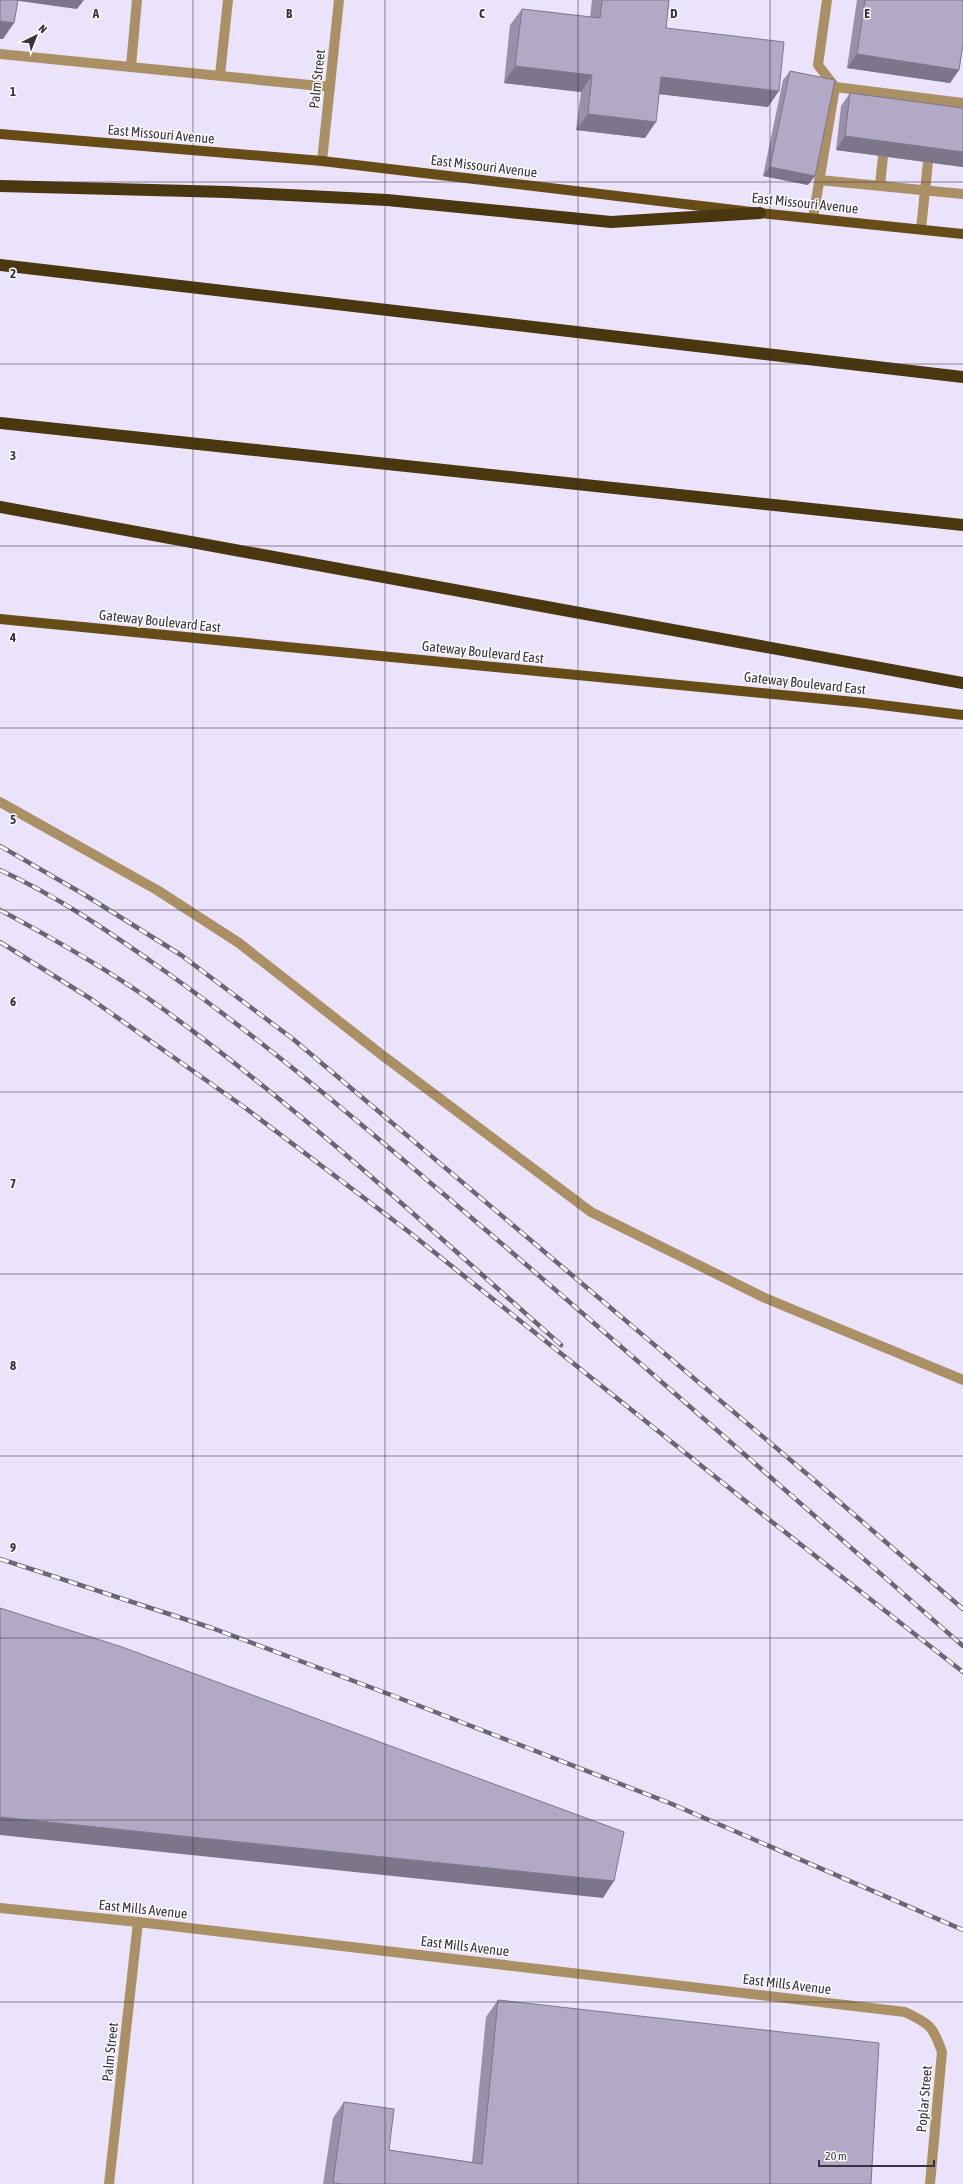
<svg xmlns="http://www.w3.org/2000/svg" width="963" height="2184" viewBox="0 0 963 2184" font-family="'Asap Condensed',sans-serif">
<rect width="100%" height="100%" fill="#ebe2fb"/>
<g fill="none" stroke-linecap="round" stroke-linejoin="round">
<!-- minor -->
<g stroke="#aa9064" stroke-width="10">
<path d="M827,0L818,65L835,87L963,103"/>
<path d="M0,54L330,87"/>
<path d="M131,66L137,0"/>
<path d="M220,75L228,0"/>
<path d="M322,161L339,0"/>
<path d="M819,180L963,194"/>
<path d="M880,185L883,156"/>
<path d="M813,218L835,87"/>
<path d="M921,229L928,162"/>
<path d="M0,802L157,890L239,943L382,1055L591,1212L765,1298L963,1380"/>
<path d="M0,1908L138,1922L905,2012C930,2024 933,2026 942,2052L930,2184"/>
<path d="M109,2184L138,1922"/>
</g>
<!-- major -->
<g stroke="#674c18" stroke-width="10">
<path d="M0,134L322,161L760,213L963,234"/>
<path d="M0,619L865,703L963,715"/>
</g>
<!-- highway -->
<g stroke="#4a3710" stroke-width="12">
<path d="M0,186L227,192L387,200L611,222L760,213"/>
<path d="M0,265L963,377"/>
<path d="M0,423L963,525"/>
<path d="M0,507L963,683"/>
</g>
<defs>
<g id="rail">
<path d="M0,846L85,895L181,955L293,1039L820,1485L963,1609"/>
<path d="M0,870C57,896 108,931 159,967C253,1033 340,1106 427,1180C608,1333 785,1490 963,1646"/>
<path d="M0,910C54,939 109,970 159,1006C301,1109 430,1229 561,1345"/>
<path d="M0,942L91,999L244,1107L409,1232L748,1503L963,1672"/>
<path d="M0,1559L212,1628L399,1698L672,1804L963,1930"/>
</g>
</defs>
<!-- rail casing -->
<use href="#rail" stroke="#6b6575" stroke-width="4.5"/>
<!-- rail -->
<use href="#rail" stroke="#fff" stroke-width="3" stroke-dasharray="9" stroke-linecap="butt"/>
</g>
<!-- wall -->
<g fill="#9a90aa">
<path d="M592,0H669L666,28L768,107L659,94L645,138L576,130L581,92L504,83L510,25L522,9L590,17Z"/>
<path d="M857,0H963L959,70L950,83L847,68Z"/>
<path d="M790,71L808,185L763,176L783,80Z"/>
<path d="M850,93L963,108V167L836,150L841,106Z"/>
<path d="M498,2000L871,2184H323L333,2118L344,2102L389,2150L472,2162L486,2017Z"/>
</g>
<!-- shaded-wall -->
<g fill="#7d768b">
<path d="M12,0H84L77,9Z"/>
<path d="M0,21L14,23L3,39H0Z"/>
<path d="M857,54L959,70L950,83L847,68Z"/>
<path d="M515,66L592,75L581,92L504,83Z"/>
<path d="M661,77L779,91L768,107L650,93Z"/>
<path d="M588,114L656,122L645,138L576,130Z"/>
<path d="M845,136L963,152V167L836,150Z"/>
<path d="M770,167L815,176L808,185L763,176Z"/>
<path d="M0,1817L614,1881L603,1898L0,1835Z"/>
</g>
<!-- building -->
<g fill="#b3a8c6" stroke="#7d768b">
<path d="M0,0H18L14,23L0,21Z"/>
<path d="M602,0H669L666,28L784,42L779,91L661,77L656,122L588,114L592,75L515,66L522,9L600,18Z"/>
<path d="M865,0H963V44L959,70L857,54Z"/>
<path d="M790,71L835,80L815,176L770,167Z"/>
<path d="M850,93L963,108V152L845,136Z"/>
<path d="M0,1608L122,1647L624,1832L614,1881L0,1817Z"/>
<path d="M498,2000L879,2043L871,2184H342L333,2183L344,2102L394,2109L389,2150L482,2164Z"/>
</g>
<!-- grid -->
<path fill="none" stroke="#38333f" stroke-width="1" stroke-opacity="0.55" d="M193,0V2184M385,0V2184M578,0V2184M770,0V2184M0,182H963M0,364H963M0,546H963M0,728H963M0,910H963M0,1092H963M0,1274H963M0,1456H963M0,1638H963M0,1820H963M0,2002H963"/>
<g text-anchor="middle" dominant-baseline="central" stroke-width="3" stroke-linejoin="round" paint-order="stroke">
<!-- street labels -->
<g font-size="14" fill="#38333f" stroke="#fff">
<text transform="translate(317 79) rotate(-84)">Palm Street</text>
<text transform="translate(161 134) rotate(5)">East Missouri Avenue</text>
<text transform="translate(484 166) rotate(7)">East Missouri Avenue</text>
<text transform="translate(805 203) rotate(6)">East Missouri Avenue</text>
<text transform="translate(160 621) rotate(6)">Gateway Boulevard East</text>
<text transform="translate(483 652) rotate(6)">Gateway Boulevard East</text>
<text transform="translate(805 683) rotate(6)">Gateway Boulevard East</text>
<text transform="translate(143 1909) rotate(6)">East Mills Avenue</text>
<text transform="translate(465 1946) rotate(7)">East Mills Avenue</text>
<text transform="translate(787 1984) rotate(7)">East Mills Avenue</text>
<text transform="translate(110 2052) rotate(-84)">Palm Street</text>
<text transform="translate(924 2099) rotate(-85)">Poplar Street</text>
</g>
</g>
<g font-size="13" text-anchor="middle" font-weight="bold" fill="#38333f" stroke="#fff" stroke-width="3" stroke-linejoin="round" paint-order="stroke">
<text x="96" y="18">A</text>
<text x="289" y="18">B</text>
<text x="482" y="18">C</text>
<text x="674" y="18">D</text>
<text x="867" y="18">E</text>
<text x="13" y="96">1</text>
<text x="13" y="278">2</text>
<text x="13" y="460">3</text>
<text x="13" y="642">4</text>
<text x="13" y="824">5</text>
<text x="13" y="1006">6</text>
<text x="13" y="1188">7</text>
<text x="13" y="1370">8</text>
<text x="13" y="1552">9</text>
</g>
<!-- north arrow -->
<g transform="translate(36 36) rotate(43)" stroke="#ffffff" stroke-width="3" paint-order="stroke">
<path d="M0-3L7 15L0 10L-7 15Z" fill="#38333f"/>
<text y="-6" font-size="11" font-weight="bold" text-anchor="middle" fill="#38333f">N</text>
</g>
<!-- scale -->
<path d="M819 2160v6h115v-6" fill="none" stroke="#38333f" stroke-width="2"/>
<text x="825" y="2160" font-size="12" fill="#38333f" stroke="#ffffff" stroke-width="3" paint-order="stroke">20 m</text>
</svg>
